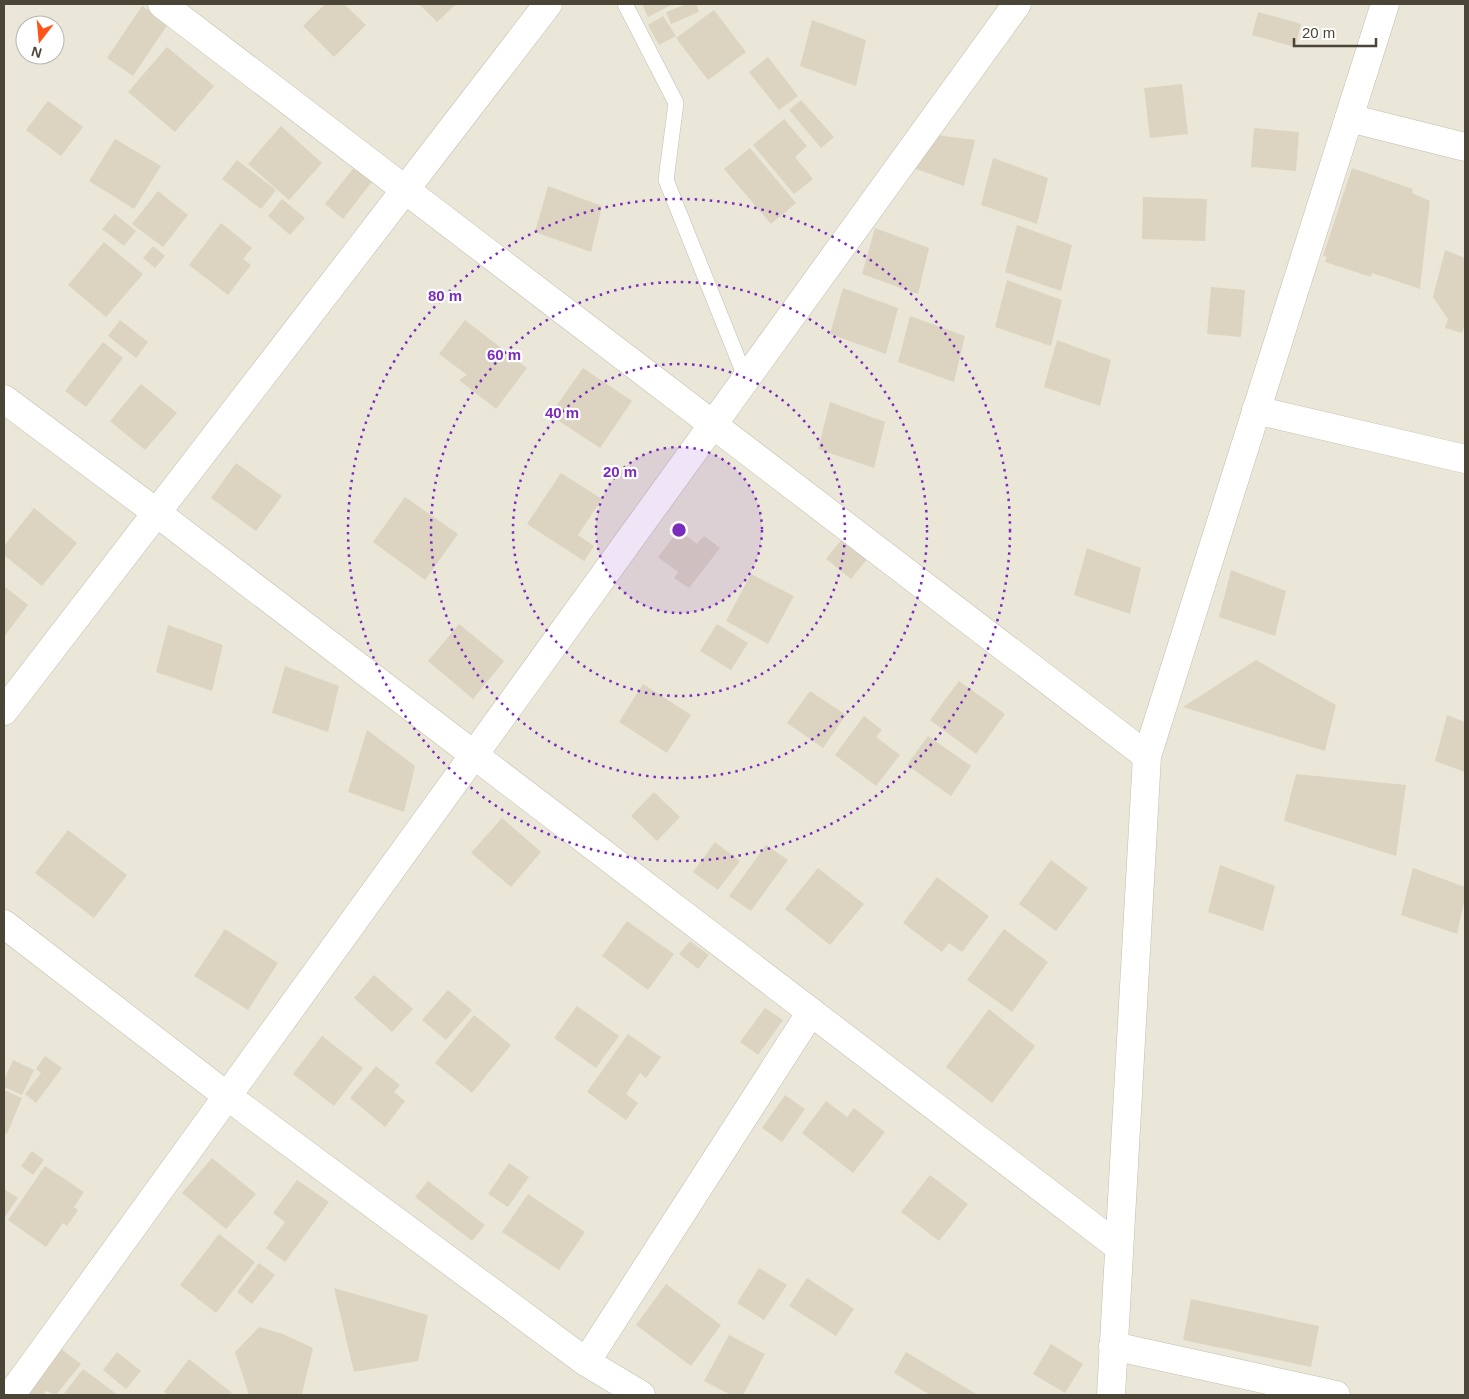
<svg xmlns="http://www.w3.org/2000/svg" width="1469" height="1399" viewBox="0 0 1469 1399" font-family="Helvetica,sans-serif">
<rect width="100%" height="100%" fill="#f6f4ea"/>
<!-- residential -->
<path fill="#eae7d8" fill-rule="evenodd" d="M4,4H1465V1395H4ZM25,25H55V55H25Z"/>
<!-- building -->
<g fill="#dcd4c1">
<path d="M325,4H344L366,25L334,57L303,26Z"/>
<path d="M419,4H456L437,22Z"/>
<path d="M642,4H673L648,17Z"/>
<path d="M687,4H696L699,12L671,24L666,12Z"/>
<path d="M142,6L168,24L133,76L107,58Z"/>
<path d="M714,10L746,52L708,80L676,38Z"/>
<path d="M1258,12L1301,24L1295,47L1252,35Z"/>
<path d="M663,16L676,36L659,45L648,25Z"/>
<path d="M812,20L866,40L856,86L800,66Z"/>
<path d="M167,47L214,86L175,132L128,92Z"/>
<path d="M768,57L798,96L779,110L749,72Z"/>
<path d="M1182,84L1188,134L1150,138L1144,88Z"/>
<path d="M801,100L834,137L821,148L789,110Z"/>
<path d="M48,101L83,127L61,156L26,130Z"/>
<path d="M784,119L807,146L795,157L813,179L794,194L753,145Z"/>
<path d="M281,126L322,163L289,200L248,164Z"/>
<path d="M1254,128L1299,132L1296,171L1251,167Z"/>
<path d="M929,134L975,140L964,186L908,166Z"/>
<path d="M115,139L161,166L134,209L89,181Z"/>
<path d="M750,148L796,203L771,224L724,169Z"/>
<path d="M993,158L1048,178L1037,224L981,205Z"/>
<path d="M237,160L276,190L261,209L222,179Z"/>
<path d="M356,165L374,179L343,219L325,204Z"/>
<path d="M1352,168L1413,189L1412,193L1430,201L1420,289L1372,273L1371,277L1325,262L1327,257L1323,256Z"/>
<path d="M548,186L602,206L591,252L535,232Z"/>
<path d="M158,191L188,215L163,247L132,224Z"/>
<path d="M1143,197L1207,199L1205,241L1142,239Z"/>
<path d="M282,199L305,218L290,235L268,216Z"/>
<path d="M115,214L136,231L124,246L102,229Z"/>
<path d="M221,223L252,248L243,259L251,265L228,295L189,265Z"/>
<path d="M1017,225L1072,245L1061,291L1005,272Z"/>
<path d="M875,228L929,248L918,294L862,274Z"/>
<path d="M104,242L143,274L106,317L68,285Z"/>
<path d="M153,246L165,256L155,268L143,258Z"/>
<path d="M1445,250L1465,258V323L1462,333L1445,328L1448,319L1433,297Z"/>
<path d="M1007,280L1062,300L1051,346L995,327Z"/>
<path d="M1211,287L1245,290L1241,337L1207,334Z"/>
<path d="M843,288L898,308L886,354L830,334Z"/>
<path d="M910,316L965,336L954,382L898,362Z"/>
<path d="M120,320L148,342L136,358L108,336Z"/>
<path d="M465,320L527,368L496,409L459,380L467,375L439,354Z"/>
<path d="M1057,340L1111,360L1100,406L1044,387Z"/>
<path d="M103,342L123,358L86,407L65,391Z"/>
<path d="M583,368L632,401L600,448L550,415Z"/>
<path d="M141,384L177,413L145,450L110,421Z"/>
<path d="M830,402L885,422L874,468L818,449Z"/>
<path d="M236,463L282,496L256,531L211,498Z"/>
<path d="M561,473L602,499L578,535L594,546L584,561L527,524Z"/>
<path d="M405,497L458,534L425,580L373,542Z"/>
<path d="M34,508L77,543L42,586L4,555V546Z"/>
<path d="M679,530L697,544L704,536L720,548L689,588L674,578L678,572L658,557Z"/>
<path d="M842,539L867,559L851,579L826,559Z"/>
<path d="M1087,548L1141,568L1130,614L1074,595Z"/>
<path d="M1231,570L1286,591L1275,636L1219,617Z"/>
<path d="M751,574L794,596L768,644L726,621Z"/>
<path d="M4,586L28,605L4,637Z"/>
<path d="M459,624L504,661L473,699L428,661Z"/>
<path d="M717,624L748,643L731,670L700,651Z"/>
<path d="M168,625L223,645L212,691L156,672Z"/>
<path d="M1256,660L1336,705L1325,751L1183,707Z"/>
<path d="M285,666L339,686L328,732L272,713Z"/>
<path d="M959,681L1005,714L976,754L930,720Z"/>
<path d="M643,684L691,715L667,753L619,722Z"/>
<path d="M810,691L846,715L823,748L787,723Z"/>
<path d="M1447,715L1465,722V772L1435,761Z"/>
<path d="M864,716L882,730L876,737L900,755L876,786L835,755Z"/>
<path d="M367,730L415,766L404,812L348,792Z"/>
<path d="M928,736L971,766L951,796L907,765Z"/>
<path d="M1296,774L1406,785L1396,856L1284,821Z"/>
<path d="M654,792L680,817L657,841L631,816Z"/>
<path d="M502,818L541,852L511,887L471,853Z"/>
<path d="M68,830L127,875L94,918L35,873Z"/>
<path d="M715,842L740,861L718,890L693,872Z"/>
<path d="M766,845L788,860L751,911L729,896Z"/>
<path d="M1051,860L1088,888L1056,931L1019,904Z"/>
<path d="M1220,865L1275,886L1263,931L1208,912Z"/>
<path d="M818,868L864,904L830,945L785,909Z"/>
<path d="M1413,868L1465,887V898L1457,934L1401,915Z"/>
<path d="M937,877L989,916L962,952L949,943L942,952L903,923Z"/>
<path d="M627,921L674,954L648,990L602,956Z"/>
<path d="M225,929L278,963L248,1010L194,976Z"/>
<path d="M1004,929L1048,962L1012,1012L967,980Z"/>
<path d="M690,941L709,955L698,969L679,954Z"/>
<path d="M374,975L413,1009L392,1032L354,998Z"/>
<path d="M448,990L472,1010L446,1040L422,1020Z"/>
<path d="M577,1006L619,1036L596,1068L554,1038Z"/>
<path d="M765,1008L783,1020L758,1055L740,1042Z"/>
<path d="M989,1009L1035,1046L992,1103L946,1067Z"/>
<path d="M474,1015L511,1045L472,1093L435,1063Z"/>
<path d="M628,1034L661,1057L646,1078L640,1073L626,1094L638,1103L626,1120L587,1092Z"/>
<path d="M322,1036L363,1068L334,1106L293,1074Z"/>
<path d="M45,1056L62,1068L36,1103L25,1094L41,1073L36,1069Z"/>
<path d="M13,1060L34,1070L22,1095L4,1087V1080Z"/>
<path d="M376,1066L400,1085L394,1092L405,1101L385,1127L350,1098Z"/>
<path d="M4,1090L22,1098L7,1134L4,1132Z"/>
<path d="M785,1095L805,1109L782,1142L762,1128Z"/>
<path d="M826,1101L847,1117L854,1108L885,1132L853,1173L802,1133Z"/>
<path d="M32,1151L44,1160L33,1175L21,1166Z"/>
<path d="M212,1158L256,1194L226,1229L182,1193Z"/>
<path d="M509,1163L529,1177L508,1207L488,1194Z"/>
<path d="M45,1166L84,1192L74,1207L78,1210L67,1226L63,1223L46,1247L8,1220Z"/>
<path d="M930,1175L968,1204L939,1241L901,1212Z"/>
<path d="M297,1180L329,1202L285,1262L266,1248L285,1222L273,1213Z"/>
<path d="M428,1181L485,1225L472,1241L415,1197Z"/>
<path d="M4,1189L18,1198L4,1218Z"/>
<path d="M528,1194L585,1232L559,1270L502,1232Z"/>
<path d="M219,1234L255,1262L216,1313L180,1285Z"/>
<path d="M259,1263L275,1275L252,1304L237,1292Z"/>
<path d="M759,1268L787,1285L764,1320L737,1303Z"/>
<path d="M807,1278L854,1309L836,1336L789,1306Z"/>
<path d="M666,1284L721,1325L691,1366L636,1325Z"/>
<path d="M334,1288L428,1315L418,1361L354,1372Z"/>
<path d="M1191,1299L1319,1326L1311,1367L1183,1340Z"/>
<path d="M259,1327L283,1334L313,1348L302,1394L249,1395L235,1352Z"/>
<path d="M729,1335L765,1354L743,1395H731L704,1381Z"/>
<path d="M1051,1344L1083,1364L1065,1393L1033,1374Z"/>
<path d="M56,1345L81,1364L56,1395L46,1391L43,1395H17Z"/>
<path d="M117,1352L141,1371L126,1389L103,1370Z"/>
<path d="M906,1352L978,1395H930L894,1373Z"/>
<path d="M189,1359L232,1393L230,1395H168L164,1392Z"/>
<path d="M83,1369L118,1395H63Z"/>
</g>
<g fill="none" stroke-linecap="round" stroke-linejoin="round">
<defs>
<path id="service" d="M625,4L676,103L666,180L746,379"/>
<g id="minor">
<path d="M162,4L1147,756"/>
<path d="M1349,118L1465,147"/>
<path d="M4,399L157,513L1119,1247"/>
<path d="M1256,410L1465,459"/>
<path d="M4,711L548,4"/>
<path d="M4,924L227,1096L586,1362L641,1395"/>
<path d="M1113,1346L1336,1395"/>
<path d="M586,1362L811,1012"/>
<path d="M11,1395L1017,4"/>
<path d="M1111,1395L1147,756L1385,4"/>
</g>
</defs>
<!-- service casing -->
<use href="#service" stroke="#c3bdac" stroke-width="16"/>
<!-- minor casing -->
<use href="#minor" stroke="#c3bdac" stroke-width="29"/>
<!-- service -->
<use href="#service" stroke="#fff" stroke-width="15"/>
<!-- minor -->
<use href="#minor" stroke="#fff" stroke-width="28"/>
</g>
<!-- distance rings -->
<circle cx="679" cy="530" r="83" fill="#7b2cbf" fill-opacity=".12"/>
<g fill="none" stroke="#7b2cbf" stroke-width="2.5" stroke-dasharray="2.5 5">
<circle cx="679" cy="530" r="83"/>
<circle cx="679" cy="530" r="166"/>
<circle cx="679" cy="530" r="248"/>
<circle cx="679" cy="530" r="331"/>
</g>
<circle cx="679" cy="530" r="8" fill="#7b2cbf" stroke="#fff" stroke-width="2.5"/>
<g font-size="15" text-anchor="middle" font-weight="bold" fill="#7b2cbf" stroke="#fff" stroke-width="4.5" stroke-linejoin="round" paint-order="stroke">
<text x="445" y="301">80 m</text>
<text x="504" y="360">60 m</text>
<text x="562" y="418">40 m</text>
<text x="620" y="477">20 m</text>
</g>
<!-- border -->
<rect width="1469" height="1399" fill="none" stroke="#4b4537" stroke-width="10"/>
<!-- north arrow -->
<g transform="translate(40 40) rotate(196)"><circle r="24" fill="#ffffff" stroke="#b7b5af"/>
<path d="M0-4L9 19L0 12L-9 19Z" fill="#ff5418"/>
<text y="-8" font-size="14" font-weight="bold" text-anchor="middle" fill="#4b4537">N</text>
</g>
<!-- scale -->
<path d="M1294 38v8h82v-8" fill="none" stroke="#4b4537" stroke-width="2.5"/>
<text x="1302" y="38" font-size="15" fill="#4b4537" stroke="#ffffff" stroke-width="4" paint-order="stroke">20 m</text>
</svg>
